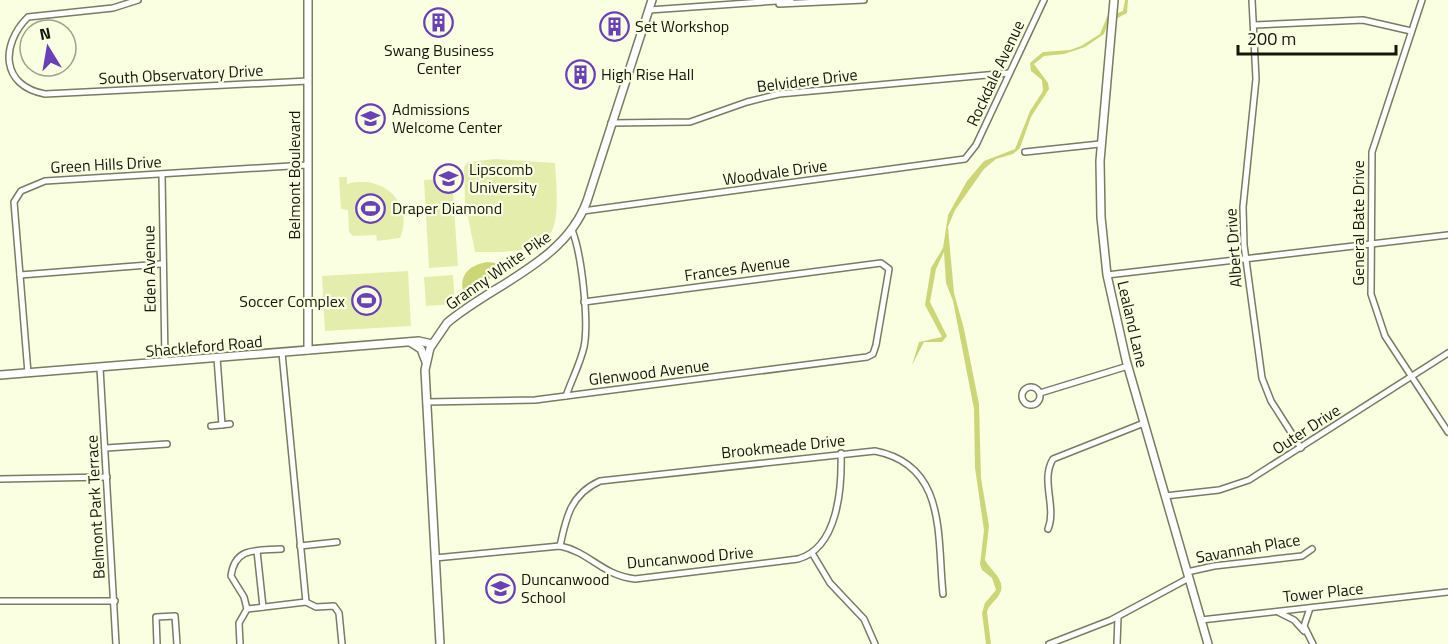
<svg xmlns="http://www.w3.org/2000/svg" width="1448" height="644" viewBox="0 0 1448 644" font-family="'Titillium Web',sans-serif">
<rect width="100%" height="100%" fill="#faffe2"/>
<!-- green -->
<g fill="#e5edad">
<path d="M495,159L555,163C561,242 556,253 475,252L465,202L464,167L468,162Z"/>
<path d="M339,177H347V184C382,173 415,203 400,238L377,241L376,235L353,236L349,232L348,210L341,209Z"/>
<path d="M452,178L458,266L429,268L424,180Z"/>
<path d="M408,271L411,326L325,331L322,276Z"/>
<path d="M453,275L455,304L426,306L424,277Z"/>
</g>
<!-- water -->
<g fill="#ccd677">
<path d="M1125,0H1128L1127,13L1108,23L1104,34L1085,47L1064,54L1044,56L1034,64L1048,83L1049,89L1031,117L1020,148L1013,154L996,159L984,169L955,210L948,227L954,293L964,329L979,404L981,478L989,526L985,560C990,570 1008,581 999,595C995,602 989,604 987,612L991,644H986L982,613L985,603L996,590L992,578L982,570L980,564L984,530L975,468L974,409L953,301L946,283L944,252L936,269L930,302L947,336L942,342H924L912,365L919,342L942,337L925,305L931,268L943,248L948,215L967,181L984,161L1015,149L1030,111L1043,91L1042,80L1031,71L1030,63L1043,52L1070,50L1081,46L1100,34L1107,17L1123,11Z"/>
<path d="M487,262L505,264L507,267L476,288L463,292C459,274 470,265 487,262Z"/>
</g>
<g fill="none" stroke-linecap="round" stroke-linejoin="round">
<defs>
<g id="street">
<path d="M138,0L113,8L28,17C0,45 1,86 45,94L308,81"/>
<path d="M1252,0L1256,79L1243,207L1244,245L1262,378L1271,401L1301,448"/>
<path d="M1422,0L1372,152L1371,294L1385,336L1448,432"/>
<path d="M779,4L864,0"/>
<path d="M649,10L791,0"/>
<path d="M1254,25L1363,20L1411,31"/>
<path d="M611,123L690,122L747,102L779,94L1009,73"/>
<path d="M1025,152L1100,144"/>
<path d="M162,174L165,362"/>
<path d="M583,211L965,159L976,145L1044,0"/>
<path d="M20,275L161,264"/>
<path d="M1107,275L1448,235"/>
<path d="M282,353L306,602"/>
<path d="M217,358L222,425"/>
<path d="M100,368L116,644"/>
<path d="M28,373L14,202L21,191L45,181L307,165"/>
<circle cx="1031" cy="396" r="9"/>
<path d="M1040,393L1128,366"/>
<path d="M566,396C572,379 580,364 584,347C589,322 582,255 572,230"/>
<path d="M426,402L535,400L867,357L873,354L876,345L889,269L881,263L584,302"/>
<path d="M211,426L230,424"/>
<path d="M106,448L167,444"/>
<path d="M0,479L107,477"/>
<path d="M1165,496L1219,490L1249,480L1448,353"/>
<path d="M1048,529C1057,507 1040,480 1053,459L1144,423"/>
<path d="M300,546L337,542"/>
<path d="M560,546C566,517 571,494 600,481L875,451C947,465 937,536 943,594"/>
<path d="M257,551L263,607"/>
<path d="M812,553L830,583L864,619L875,644"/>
<path d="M435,558L560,546C590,552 601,575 635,579L798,559C838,548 842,488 841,453"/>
<path d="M1187,572L1214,566L1302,556L1312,549"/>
<path d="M0,601H115"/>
<path d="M1310,608L1304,626L1313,644"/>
<path d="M247,609L306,602L316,607L334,606L339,613L342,644"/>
<path d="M1278,612L1294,620L1304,631"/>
<path d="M1201,620L1448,592"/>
<path d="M157,644L156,617L175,616L177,644"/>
<path d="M240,644L239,623L247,609L244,597L231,576C235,546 257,551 281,549"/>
<path d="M1049,644L1111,620L1189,578"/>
<path d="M1117,644L1118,617"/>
</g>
<g id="secondary">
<path d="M1114,0L1100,161L1101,217L1107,275L1126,360L1208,644"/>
<path d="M410,342L421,349L426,362"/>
<path d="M308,350V0"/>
<path d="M0,375L419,341L432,344"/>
<path d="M440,644L425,370L430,348L447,323C493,284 565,262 587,201L652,0"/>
</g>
</defs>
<!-- street casing -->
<use href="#street" stroke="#787c62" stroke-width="8"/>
<!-- secondary casing -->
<use href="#secondary" stroke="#787c62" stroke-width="10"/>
<!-- street -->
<use href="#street" stroke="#fff" stroke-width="5"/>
<!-- secondary -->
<use href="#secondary" stroke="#fff" stroke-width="7"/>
</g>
<!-- icons -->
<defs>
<symbol id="building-ring" viewBox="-11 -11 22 22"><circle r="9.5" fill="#faffe2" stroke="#6940b9" stroke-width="1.5"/><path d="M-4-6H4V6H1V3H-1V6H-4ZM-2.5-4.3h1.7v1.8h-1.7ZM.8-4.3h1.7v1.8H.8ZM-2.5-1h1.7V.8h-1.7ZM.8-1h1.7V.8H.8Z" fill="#6940b9"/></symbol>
<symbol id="university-ring" viewBox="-11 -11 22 22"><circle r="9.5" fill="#faffe2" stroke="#6940b9" stroke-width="1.5"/><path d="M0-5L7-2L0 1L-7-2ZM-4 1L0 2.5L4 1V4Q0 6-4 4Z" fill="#6940b9"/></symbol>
<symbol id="stadium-ring" viewBox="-11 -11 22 22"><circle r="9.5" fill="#faffe2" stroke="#6940b9" stroke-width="1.5"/><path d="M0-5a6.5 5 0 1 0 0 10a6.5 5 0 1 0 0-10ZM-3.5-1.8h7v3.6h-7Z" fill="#6940b9"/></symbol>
<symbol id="school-ring" viewBox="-11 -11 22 22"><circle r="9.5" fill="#faffe2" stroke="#6940b9" stroke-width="1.5"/><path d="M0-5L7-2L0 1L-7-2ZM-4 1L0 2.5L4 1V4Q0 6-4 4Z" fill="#6940b9"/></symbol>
</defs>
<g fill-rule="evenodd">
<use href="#building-ring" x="422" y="6" width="33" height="33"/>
<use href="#building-ring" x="598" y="10" width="33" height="33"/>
<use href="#building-ring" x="564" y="58" width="33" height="33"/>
<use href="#university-ring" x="354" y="102" width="33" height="33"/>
<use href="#university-ring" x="432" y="162" width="33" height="33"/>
<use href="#stadium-ring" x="354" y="192" width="33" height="33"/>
<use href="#stadium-ring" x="350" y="284" width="33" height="33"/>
<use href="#school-ring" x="484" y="572" width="33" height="33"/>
</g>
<g text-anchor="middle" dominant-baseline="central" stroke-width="4.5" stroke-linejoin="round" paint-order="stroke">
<!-- poi labels -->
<g font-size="16" fill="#15160c" stroke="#faffe2" text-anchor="start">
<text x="635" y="26">Set Workshop</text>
<text x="439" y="50" text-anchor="middle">Swang Business<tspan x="439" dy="18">Center</tspan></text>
<text x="601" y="74">High Rise Hall</text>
<text x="392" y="109">Admissions<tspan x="392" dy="18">Welcome Center</tspan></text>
<text x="469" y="169">Lipscomb<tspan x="469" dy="18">University</tspan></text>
<text x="392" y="208">Draper Diamond</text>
<text x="345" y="301" text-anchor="end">Soccer Complex</text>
<text x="521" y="579">Duncanwood<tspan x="521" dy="18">School</tspan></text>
</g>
<!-- street labels -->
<g font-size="16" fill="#15160c" stroke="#faffe2">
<text transform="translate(995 73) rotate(-65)">Rockdale Avenue</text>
<text transform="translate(181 74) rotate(-3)">South Observatory Drive</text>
<text transform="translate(807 80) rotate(-7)">Belvidere Drive</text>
<text transform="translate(106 164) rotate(-3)">Green Hills Drive</text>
<text transform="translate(775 172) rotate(-8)">Woodvale Drive</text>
<text transform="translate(294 175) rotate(-90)">Belmont Boulevard</text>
<text transform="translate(1358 223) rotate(-90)">General Bate Drive</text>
<text transform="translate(1233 248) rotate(-94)">Albert Drive</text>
<text transform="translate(737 268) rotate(-8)">Frances Avenue</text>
<text transform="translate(149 269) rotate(-91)">Eden Avenue</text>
<text transform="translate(498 270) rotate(-35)">Granny White Pike</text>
<text transform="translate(1133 324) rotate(77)">Lealand Lane</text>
<text transform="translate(204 346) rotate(-5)">Shackleford Road</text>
<text transform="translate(649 372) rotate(-7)">Glenwood Avenue</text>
<text transform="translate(1306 429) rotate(-33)">Outer Drive</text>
<text transform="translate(783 446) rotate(-6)">Brookmeade Drive</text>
<text transform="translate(95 507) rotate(-93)">Belmont Park Terrace</text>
<text transform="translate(1248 548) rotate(-10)">Savannah Place</text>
<text transform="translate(690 557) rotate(-5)">Duncanwood Drive</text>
<text transform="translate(1323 592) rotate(-6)">Tower Place</text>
</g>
</g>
<!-- north arrow -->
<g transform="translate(48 48) rotate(349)"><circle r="28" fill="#faffe2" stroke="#9ea28c" stroke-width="1.5"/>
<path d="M0-4.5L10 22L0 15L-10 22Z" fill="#6940b9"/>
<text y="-9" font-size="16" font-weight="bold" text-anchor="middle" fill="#15160c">N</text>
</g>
<!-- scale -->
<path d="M1238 45v9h158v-9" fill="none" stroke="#15160c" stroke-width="3"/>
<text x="1247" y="45" font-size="18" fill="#15160c" stroke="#faffe2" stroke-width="4.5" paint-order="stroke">200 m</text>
</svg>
